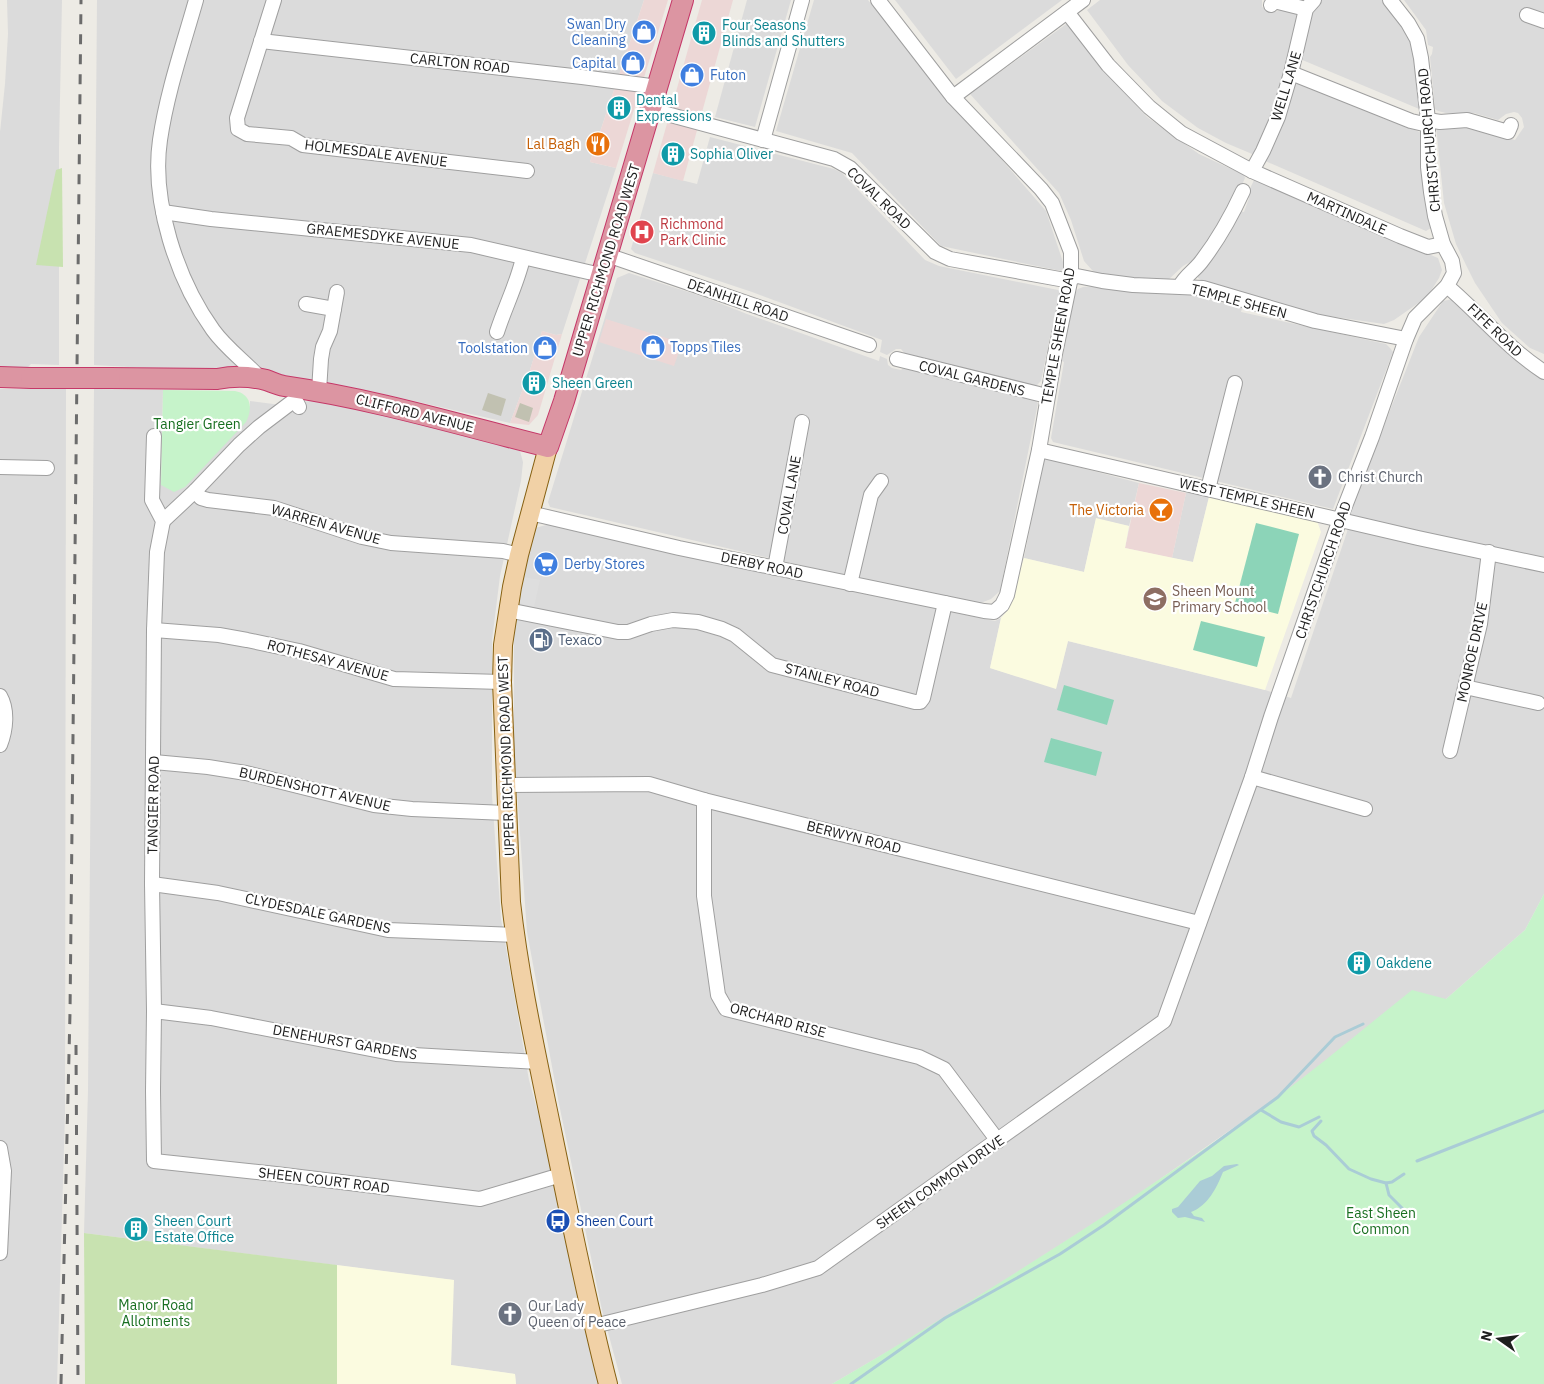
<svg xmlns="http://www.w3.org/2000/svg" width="1544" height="1384" viewBox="0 0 1544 1384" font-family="'IBM Plex Sans',sans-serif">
<rect width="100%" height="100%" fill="#edebe5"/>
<!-- residential -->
<g fill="#dbdbdb">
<path d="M7,0H62L59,147V365L31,364L28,367H0V132L5,84L8,34Z"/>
<path d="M97,0H644L590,162L616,168L562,334L556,335L542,331L530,370L510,423L375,392L277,375L94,365Z"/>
<path d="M747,0H791L755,127L715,117Z"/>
<path d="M814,0H868L914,58L1046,211L1063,262V269L1061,271L941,246L852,153L776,131Z"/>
<path d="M895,0H1062L956,79Z"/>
<path d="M1100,0H1262V7L1272,12L1278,11L1282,6L1303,8L1292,60L1257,156L1226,143L1198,128L1162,101L1128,65L1087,10Z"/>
<path d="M1321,0H1382L1400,20L1413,41L1424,111L1300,59L1312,15Z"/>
<path d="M1404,0H1544V354L1530,348L1502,323L1475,283L1466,265L1456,244L1444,203L1436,126H1471L1515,140L1524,127L1522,118L1518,113L1514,112L1506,114L1498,120L1474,113H1446L1438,111L1435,109L1430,57L1432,54L1433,47L1428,45L1426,30Z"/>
<path d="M1069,22L1116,83L1147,117L1199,154L1244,175L1245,178L1226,221L1195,259L1183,266L1167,281L1098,275L1092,270L1084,261L1071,220L1059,193L970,94Z"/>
<path d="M1294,80L1422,133L1426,198L1431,228L1426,231L1263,160Z"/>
<path d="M710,137L834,169L842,173L925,260L939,266L1063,291L1054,331L1051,332L1041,381L1037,385L1031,386L907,356L901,349H896L887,355L880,352L882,340L752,292L635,253L631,249L653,173L697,184Z"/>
<path d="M1254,180L1438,258L1442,270L1439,278L1427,297L1394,320L1384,324L1321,315L1241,293L1201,280L1198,278V274L1234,225L1240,211L1244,212L1249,198L1247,195Z"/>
<path d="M629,273L704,297L747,314L879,361L880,356L887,359L888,365L892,368L901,370L904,367L1034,400L1038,403L1000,591L991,599L978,604L843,575L550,507L548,502L617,278Z"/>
<path d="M1101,286L1191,294L1242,308L1241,312L1386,344L1390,348L1393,352L1333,509L1053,442L1051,438L1064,362L1062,361L1075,293L1078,289L1083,287Z"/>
<path d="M1453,299L1519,362L1544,380V894L1525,930L1446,999L1266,1105L1130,1200L952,1314L832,1384H622L602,1310L559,1104L527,932L514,750V630L520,590L535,528L550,524L933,608L995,621L1001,618L990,668L1056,688L1068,641L1265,690L1291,698L1347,532L1353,504L1419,337L1443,301Z"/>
<path d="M0,389H66L65,1114L57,1384H0Z"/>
<path d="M94,389L163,390L161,485L250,406V401L281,405L310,401L323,402L379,413L520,451L523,462L521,481L500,576L492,640V796L501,919L529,1080L541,1124L569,1255L601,1384H516L515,1374L451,1365L453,1280L84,1233L88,1090Z"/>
<path d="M1044,458L1139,483L1129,526L1096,519L1084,572L1024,558Z"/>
<path d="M1193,492L1209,497L1193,562L1172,558L1186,493Z"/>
</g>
<!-- commercial -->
<g fill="#ecd7d6">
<path d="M644,0H668L616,168L590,162Z"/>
<path d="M702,0H733L683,181L653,173Z"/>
<path d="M606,319L682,343L674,366L599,342Z"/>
<path d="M542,331L556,335L562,334L538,415L529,425L510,423L530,370Z"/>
<path d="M1139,483L1186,493L1172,558L1125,548Z"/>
</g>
<!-- education -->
<g fill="#fbfbe0">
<path d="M1209,497L1317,521L1321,532L1265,690L1068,641L1056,689L990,668L1001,618L1008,610L1024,558L1084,572L1096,518L1129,526L1125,548L1193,562Z"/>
<path d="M337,1265L454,1280L451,1365L515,1374L516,1384H337Z"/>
</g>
<!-- construction -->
<g fill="#c1c1b1">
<path d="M488,393L506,399L501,416L482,410Z"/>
<path d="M520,403L533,408L529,422L515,417Z"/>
</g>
<!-- grass -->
<g fill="#c8e2b0">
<path d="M62,168L63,267L36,265L56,170Z"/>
<path d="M84,1233L337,1265V1384H85Z"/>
</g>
<!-- park -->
<g fill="#c6f3ca">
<path d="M163,390L235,391C251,394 253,408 246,422L185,487L174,492L161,485Z"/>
<path d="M1544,894V1384H832C980,1297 1125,1206 1264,1107C1315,1070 1363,1029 1412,990L1446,999L1525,930Z"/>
</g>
<!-- pitch -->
<g fill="#8cd4b8">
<path d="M1256,523L1299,534L1278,614L1235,603Z"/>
<path d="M1201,621L1265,637L1257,667L1193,650Z"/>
<path d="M1064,685L1114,700L1107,725L1057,710Z"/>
<path d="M1051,738L1102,752L1096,776L1044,762Z"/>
</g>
<!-- parking -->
<path fill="#dedede" d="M524,577L540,580L534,607L519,603Z"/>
<!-- water -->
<path fill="#aaccd6" d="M1237,1164L1239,1165L1223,1172C1217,1187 1208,1206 1191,1212L1194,1216L1202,1218L1205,1222L1185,1217L1178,1218L1172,1212V1209L1178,1207L1200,1181L1212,1176L1224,1166Z"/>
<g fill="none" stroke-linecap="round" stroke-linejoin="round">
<!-- stream -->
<g stroke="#aaccd6" stroke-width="3">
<path d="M1261,1110L1281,1122L1299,1127L1319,1117"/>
<path d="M1321,1121L1312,1131L1314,1136L1326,1145L1349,1169L1371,1179L1386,1183L1392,1182L1404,1174"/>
<path d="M1417,1161L1544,1111"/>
<path d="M1386,1183L1389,1195L1406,1212"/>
<path d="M851,1384L945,1318L1060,1254L1104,1225L1278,1097L1335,1037L1363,1024"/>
</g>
<defs>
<g id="minor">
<path d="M196,0C183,46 167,92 160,140C151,201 177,280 213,330C226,348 243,360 258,376L259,379"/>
<path d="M274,0L237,118L238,129L247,134L291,138L303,145L527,171"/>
<path d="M1271,5L1274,1L1306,9"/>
<path d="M1067,12L1108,65L1149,107L1181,133L1252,171L1400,236L1428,247L1443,244"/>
<path d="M1527,15L1544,21"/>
<path d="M261,41L582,77L658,87"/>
<path d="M1291,73L1411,121L1428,125"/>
<path d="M953,97L1083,0"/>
<path d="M652,110L834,159L850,168L935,252L950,259L1065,280L1077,276L1102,281L1133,285L1203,288L1315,321L1406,339"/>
<path d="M1428,120L1440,122L1467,120L1508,132L1511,125"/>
<path d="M763,140L802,0"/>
<path d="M1252,171L1263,151L1278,117L1291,73L1306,9L1314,0"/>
<path d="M163,212L211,219L471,245L601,275"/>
<path d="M607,255L869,345"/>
<path d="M1180,286C1185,276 1194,271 1201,262C1218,240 1231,217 1243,191"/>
<path d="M1447,286C1481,315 1506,347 1544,372"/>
<path d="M306,304L334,309"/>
<path d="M497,332C505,307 517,284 523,258"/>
<path d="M897,359L1047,396"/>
<path d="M319,391L321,359L323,347L330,331L337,292"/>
<path d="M154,436L152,500L163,521L157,552L154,630L152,884L154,1011L153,1091L154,1161L276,1174L480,1199L561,1175"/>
<path d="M1039,450L1418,538L1544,565"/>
<path d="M0,467L47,468"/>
<path d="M1208,489L1235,383"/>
<path d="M195,491L201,498L208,500L274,508L362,537L391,543L503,551L519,555"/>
<path d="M530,513L679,548L984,611L994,612L1002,605L1007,595L1039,450L1055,354L1071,277V252L1052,203L1041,189L953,97L878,0"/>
<path d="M163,521L195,491L239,445L259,427L292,402L297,403L299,407"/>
<path d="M775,568L802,422"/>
<path d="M850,584L871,495L881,481"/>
<path d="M508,610L618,632H628L651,624L673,620L698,622L722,629L735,635L772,665L915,702H920L923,698L945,603"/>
<path d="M154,630L219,635L247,640L299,651L394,679L502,682"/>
<path d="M1465,687L1538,703"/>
<path d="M0,696C8,710 6,730 0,745"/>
<path d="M1450,751L1480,624L1489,552"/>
<path d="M154,762L208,767L246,773L374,805L412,809L506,813"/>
<path d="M1252,777L1365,809"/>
<path d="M506,785L649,784L704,800L1199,923"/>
<path d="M704,800V896L718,995L726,1009L919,1057L944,1069L998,1141"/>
<path d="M152,884L218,893L388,930L515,935"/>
<path d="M154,1011L211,1018L396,1054L538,1062"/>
<path d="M0,1148L4,1171L0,1253"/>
<path d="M594,1326L762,1285L818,1268L1164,1021L1252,777L1271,717L1340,519L1372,437L1406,339L1415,318L1447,286L1454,273L1452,261L1443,244L1435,216L1431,192L1428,167V120L1421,58L1417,39L1408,23L1390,0"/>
</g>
<path id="major" d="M548,447L519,555L512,587L503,645L502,682L511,902C520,982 538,1061 554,1140C571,1222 587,1303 608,1384"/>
<g id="highway">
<path d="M0,377L31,378"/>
<path d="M110,378L217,379C233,376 250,376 266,380C272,382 278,385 284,386C374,399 460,425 548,447L564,401L683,0"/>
</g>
</defs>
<!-- minor casing -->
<use href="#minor" stroke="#9f9f9f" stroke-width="16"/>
<!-- major casing -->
<use href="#major" stroke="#866011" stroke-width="20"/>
<!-- highway casing -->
<use href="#highway" stroke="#c53868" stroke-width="22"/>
<!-- minor -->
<use href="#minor" stroke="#fff" stroke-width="14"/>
<!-- major -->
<use href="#major" stroke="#f1d1a6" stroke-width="18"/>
<!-- highway -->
<use href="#highway" stroke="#dc95a2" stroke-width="20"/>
<!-- rail -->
<g stroke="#6c6c6c" stroke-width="3" stroke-dasharray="10 10" stroke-linecap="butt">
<path d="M76,1045L78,1384"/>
<path d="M61,1384L70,1013L81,0"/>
</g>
<defs>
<path id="highway-bridge" d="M31,378H110"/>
</defs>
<!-- highway-bridge casing -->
<use href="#highway-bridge" stroke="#c53868" stroke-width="22" stroke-linecap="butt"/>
<!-- highway-bridge -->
<use href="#highway-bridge" stroke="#dc95a2" stroke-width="20"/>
</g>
<!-- icons -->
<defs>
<symbol id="shop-disc" viewBox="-11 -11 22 22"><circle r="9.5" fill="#3f7fe0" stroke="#fff"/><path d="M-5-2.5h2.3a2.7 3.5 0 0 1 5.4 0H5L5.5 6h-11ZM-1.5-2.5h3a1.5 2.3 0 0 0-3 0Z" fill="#fff"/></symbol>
<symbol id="building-disc" viewBox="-11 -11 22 22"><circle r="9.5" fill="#0f9aa8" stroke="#fff"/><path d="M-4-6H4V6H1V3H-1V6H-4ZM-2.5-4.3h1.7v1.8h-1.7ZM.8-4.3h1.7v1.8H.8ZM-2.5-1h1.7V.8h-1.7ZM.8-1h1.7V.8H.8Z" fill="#fff"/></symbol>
<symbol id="restaurant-disc" viewBox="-11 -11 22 22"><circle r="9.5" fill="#e8710a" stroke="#fff"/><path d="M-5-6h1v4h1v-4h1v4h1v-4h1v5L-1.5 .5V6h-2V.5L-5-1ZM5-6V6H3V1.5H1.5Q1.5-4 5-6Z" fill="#fff"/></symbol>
<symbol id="hospital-disc" viewBox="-11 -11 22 22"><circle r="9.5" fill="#e0444e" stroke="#fff"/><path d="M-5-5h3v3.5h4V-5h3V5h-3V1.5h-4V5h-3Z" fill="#fff"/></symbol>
<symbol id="church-disc" viewBox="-11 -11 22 22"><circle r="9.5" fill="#6b7280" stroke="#fff"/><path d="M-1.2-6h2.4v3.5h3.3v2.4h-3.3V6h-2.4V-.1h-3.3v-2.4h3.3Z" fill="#fff"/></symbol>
<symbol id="bar-disc" viewBox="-11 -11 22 22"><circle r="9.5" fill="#e8710a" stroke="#fff"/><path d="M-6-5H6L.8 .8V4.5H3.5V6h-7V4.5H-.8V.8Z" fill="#fff"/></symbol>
<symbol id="supermarket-disc" viewBox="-11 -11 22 22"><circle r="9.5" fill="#3f7fe0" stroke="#fff"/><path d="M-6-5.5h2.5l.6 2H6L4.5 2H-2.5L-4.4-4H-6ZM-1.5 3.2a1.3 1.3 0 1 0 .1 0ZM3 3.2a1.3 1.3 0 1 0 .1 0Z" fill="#fff"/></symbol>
<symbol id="school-disc" viewBox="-11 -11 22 22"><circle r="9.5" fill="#8d6e63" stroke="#fff"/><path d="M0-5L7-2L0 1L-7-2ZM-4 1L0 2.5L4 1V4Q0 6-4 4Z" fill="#fff"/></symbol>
<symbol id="fuel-disc" viewBox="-11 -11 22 22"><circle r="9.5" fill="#5c6f8a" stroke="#fff"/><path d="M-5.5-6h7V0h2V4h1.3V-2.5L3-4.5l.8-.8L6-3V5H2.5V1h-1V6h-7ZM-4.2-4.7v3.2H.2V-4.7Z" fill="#fff"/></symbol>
<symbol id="bus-disc" viewBox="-11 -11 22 22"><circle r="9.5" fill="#1a4fb4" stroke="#fff"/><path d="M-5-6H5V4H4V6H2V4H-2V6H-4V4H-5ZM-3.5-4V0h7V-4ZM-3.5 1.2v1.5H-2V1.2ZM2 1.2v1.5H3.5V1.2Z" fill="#fff"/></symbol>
</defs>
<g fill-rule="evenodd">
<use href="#shop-disc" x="630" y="18" width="28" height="28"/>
<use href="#building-disc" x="690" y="19" width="28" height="28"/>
<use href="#shop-disc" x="619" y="49" width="28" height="28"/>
<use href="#shop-disc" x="678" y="61" width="28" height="28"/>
<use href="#building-disc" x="605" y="94" width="28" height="28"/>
<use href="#restaurant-disc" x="584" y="130" width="28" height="28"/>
<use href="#building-disc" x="659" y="140" width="28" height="28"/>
<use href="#hospital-disc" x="628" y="218" width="28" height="28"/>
<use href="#shop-disc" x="639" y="333" width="28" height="28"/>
<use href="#shop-disc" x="531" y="334" width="28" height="28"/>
<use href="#building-disc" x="520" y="369" width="28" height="28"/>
<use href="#church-disc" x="1306" y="463" width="28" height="28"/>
<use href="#bar-disc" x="1147" y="496" width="28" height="28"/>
<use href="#supermarket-disc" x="532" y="550" width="28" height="28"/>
<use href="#school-disc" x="1141" y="585" width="28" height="28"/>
<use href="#fuel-disc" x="527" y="626" width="28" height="28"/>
<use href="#building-disc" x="1345" y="949" width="28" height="28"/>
<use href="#bus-disc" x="544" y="1207" width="28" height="28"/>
<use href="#building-disc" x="122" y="1215" width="28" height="28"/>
<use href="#church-disc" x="496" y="1300" width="28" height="28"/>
</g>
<g text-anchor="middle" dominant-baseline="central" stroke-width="4.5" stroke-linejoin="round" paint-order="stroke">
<!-- shop labels -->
<g font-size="14" fill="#366cbe" stroke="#fff" text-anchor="end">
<text x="626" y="24">Swan Dry<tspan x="626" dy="16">Cleaning</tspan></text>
<text x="616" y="63">Capital</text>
<text x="710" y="75" text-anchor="start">Futon</text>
<text x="670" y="347" text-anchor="start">Topps Tiles</text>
<text x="528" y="348">Toolstation</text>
<text x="564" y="564" text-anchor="start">Derby Stores</text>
</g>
<!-- culture labels -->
<g font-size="14" fill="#0d838f" stroke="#fff" text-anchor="start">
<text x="722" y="25">Four Seasons<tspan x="722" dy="16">Blinds and Shutters</tspan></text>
<text x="636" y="100">Dental<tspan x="636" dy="16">Expressions</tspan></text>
<text x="690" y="154">Sophia Oliver</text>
<text x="552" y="383">Sheen Green</text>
<text x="1376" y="963">Oakdene</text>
<text x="154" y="1221">Sheen Court<tspan x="154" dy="16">Estate Office</tspan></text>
</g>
<!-- street labels -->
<g font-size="14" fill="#1e1e1e" stroke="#fff">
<text transform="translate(460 63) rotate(6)">CARLTON ROAD</text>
<text transform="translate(1286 86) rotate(-73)">WELL LANE</text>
<text transform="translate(1429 140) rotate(-95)">CHRISTCHURCH ROAD</text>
<text transform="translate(376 153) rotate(7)">HOLMESDALE AVENUE</text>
<text transform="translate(879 198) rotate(44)">COVAL ROAD</text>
<text transform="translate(1347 213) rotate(24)">MARTINDALE</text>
<text transform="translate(383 236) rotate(6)">GRAEMESDYKE AVENUE</text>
<text transform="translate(606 260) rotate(-73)">UPPER RICHMOND ROAD WEST</text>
<text transform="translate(738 300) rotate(19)">DEANHILL ROAD</text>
<text transform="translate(1239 301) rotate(15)">TEMPLE SHEEN</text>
<text transform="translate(1495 330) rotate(44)">FIFE ROAD</text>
<text transform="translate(1058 336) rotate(-80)">TEMPLE SHEEN ROAD</text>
<text transform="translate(972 378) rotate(14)">COVAL GARDENS</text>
<text transform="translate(415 413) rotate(14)">CLIFFORD AVENUE</text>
<text transform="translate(789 495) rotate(-80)">COVAL LANE</text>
<text transform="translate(1247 498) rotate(13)">WEST TEMPLE SHEEN</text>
<text transform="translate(326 524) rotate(16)">WARREN AVENUE</text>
<text transform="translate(762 565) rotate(12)">DERBY ROAD</text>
<text transform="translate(1323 570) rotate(-71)">CHRISTCHURCH ROAD</text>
<text transform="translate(1472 652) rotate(-78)">MONROE DRIVE</text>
<text transform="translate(328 660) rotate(15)">ROTHESAY AVENUE</text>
<text transform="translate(832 680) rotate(15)">STANLEY ROAD</text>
<text transform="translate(506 756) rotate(-92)">UPPER RICHMOND ROAD WEST</text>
<text transform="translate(315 789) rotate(13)">BURDENSHOTT AVENUE</text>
<text transform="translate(153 805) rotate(-89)">TANGIER ROAD</text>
<text transform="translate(854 837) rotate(14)">BERWYN ROAD</text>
<text transform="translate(318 913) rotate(12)">CLYDESDALE GARDENS</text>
<text transform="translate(778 1020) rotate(15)">ORCHARD RISE</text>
<text transform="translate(345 1042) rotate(10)">DENEHURST GARDENS</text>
<text transform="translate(324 1180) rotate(7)">SHEEN COURT ROAD</text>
<text transform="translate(940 1182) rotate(-35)">SHEEN COMMON DRIVE</text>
</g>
<!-- food labels -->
<g font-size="14" fill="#c56008" stroke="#fff" text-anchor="end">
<text x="580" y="144">Lal Bagh</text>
<text x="1144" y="510">The Victoria</text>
</g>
<!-- health labels -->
<g font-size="14" fill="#be3a42" stroke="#fff" text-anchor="start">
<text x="660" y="224">Richmond<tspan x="660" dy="16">Park Clinic</tspan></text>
</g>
<!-- park labels -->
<g font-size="14" fill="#186f20" stroke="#fff">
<text x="197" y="424">Tangier Green</text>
<text x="1381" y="1213">East Sheen<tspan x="1381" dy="16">Common</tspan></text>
<text x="156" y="1305">Manor Road<tspan x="156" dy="16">Allotments</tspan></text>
</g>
<!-- worship labels -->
<g font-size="14" fill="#5b616d" stroke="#fff" text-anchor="start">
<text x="1338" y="477">Christ Church</text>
<text x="528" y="1306">Our Lady<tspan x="528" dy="16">Queen of Peace</tspan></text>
</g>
<!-- education labels -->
<g font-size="14" fill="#785e54" stroke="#fff" text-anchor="start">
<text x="1172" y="591">Sheen Mount<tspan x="1172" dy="16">Primary School</tspan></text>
</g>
<!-- service labels -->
<g font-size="14" fill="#4e5e75" stroke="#fff" text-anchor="start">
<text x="558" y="640">Texaco</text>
</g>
<!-- transit labels -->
<g font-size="14" fill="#164399" stroke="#fff" text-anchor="start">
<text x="576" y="1221">Sheen Court</text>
</g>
</g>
<!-- north arrow -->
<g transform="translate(1499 1339) rotate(284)" stroke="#ffffff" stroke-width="4" paint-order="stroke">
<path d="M0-4L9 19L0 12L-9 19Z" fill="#1e1e1e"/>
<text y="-8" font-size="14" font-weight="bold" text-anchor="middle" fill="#1e1e1e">N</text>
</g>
</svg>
